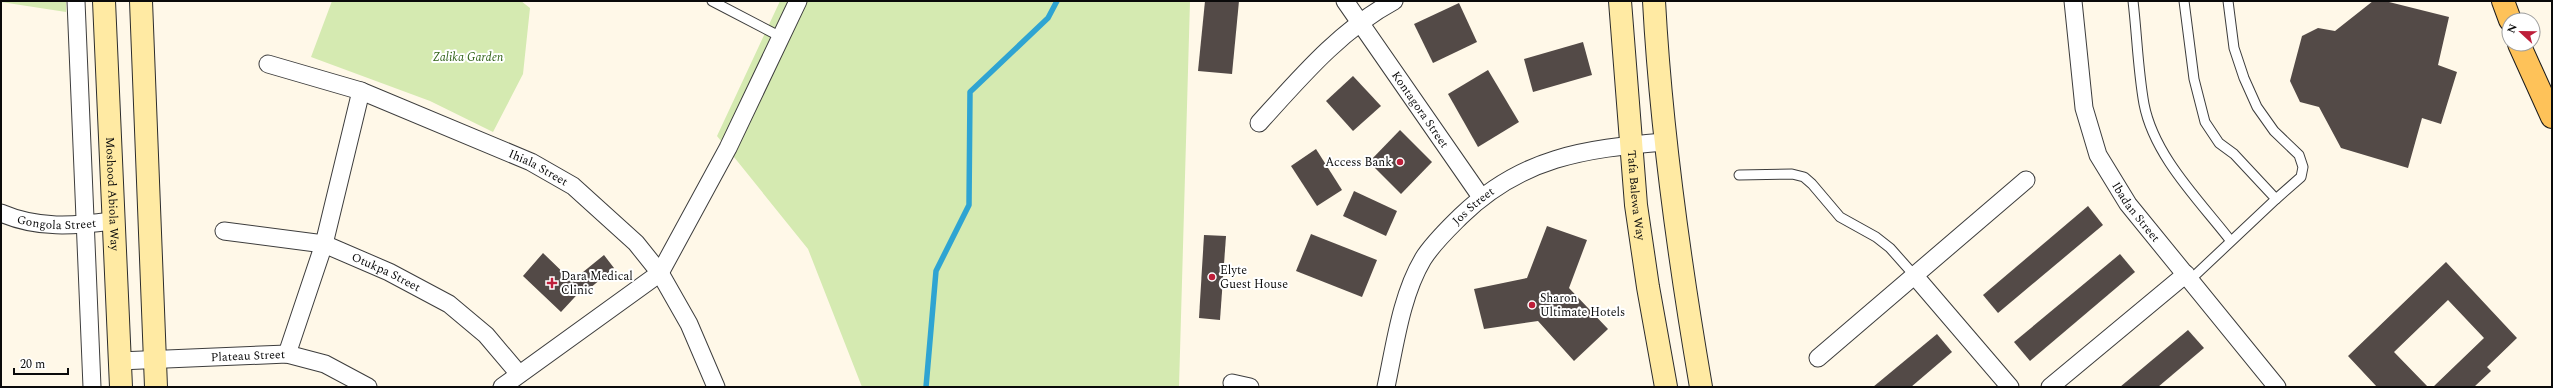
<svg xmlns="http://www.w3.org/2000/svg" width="2553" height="388" viewBox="0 0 2553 388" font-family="Spectral,serif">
<rect width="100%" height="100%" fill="#fff8e8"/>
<!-- green -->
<g fill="#d5eab1">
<path d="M1,1H66V12L1,2Z"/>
<path d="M332,1H521L530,8L523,74L493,132L430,101L311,57Z"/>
<path d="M780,1H1190L1179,387H862L808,249L717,136Z"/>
</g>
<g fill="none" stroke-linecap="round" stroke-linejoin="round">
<!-- stream -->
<path stroke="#2fa4d2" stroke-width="5.5" d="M926,387L936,271L969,205L970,92L1048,18L1057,1"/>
</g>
<!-- building -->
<g fill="#534a47">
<path d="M1205,1H1239L1232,74L1198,71Z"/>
<path d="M2373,1H2385L2449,17L2438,65L2457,72L2441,124L2422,118L2408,168L2341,148L2319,107L2300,102L2290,81L2302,36L2318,28L2335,31Z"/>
<path d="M1459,3L1477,42L1433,63L1414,24Z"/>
<path d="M1583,42L1592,75L1533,92L1524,59Z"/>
<path d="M1488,70L1519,122L1478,147L1448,94Z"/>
<path d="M1353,76L1381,106L1353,131L1326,101Z"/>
<path d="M1400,130L1432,162L1401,194L1369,162Z"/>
<path d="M1316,149L1342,190L1317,206L1291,166Z"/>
<path d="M1354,191L1397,211L1386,236L1343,216Z"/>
<path d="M2088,206L2103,225L1998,313L1983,295Z"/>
<path d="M1547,226L1587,240L1569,288L1608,329L1574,361L1538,321L1484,329L1474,289L1527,278Z"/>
<path d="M1311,234L1377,260L1362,297L1296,271Z"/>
<path d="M1204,235L1226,236L1220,320L1199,318Z"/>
<path d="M543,253L572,281L604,255L614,268L589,289L586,285L561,312L523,276Z"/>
<path d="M2120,254L2135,272L2030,361L2014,342Z"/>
<path d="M2446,262L2517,338L2487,367L2491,371L2474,387H2433L2484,338L2448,300L2394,352L2428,387H2377L2348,356Z"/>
<path d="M2188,330L2204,348L2158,387H2120Z"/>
<path d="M1937,334L1952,352L1911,387H1873Z"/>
</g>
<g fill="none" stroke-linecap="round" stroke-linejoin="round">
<defs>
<g id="lane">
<path d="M712,1L781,37"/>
<path d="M2133,1C2137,35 2138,71 2144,104C2154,156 2199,200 2230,240"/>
<path d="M2184,1L2194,79L2205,122L2219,143L2234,154L2276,199L2190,280"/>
<path d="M2228,1L2234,48L2244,78L2257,107L2274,131L2299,155L2303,167L2301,177L2276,199"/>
<path d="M1739,175L1792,174L1804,177L1812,184L1840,217L1876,237L1890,248L1914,275"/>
</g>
<g id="street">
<path d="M76,1L92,387"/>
<path id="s1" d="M1345,1L1481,197"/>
<path id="s2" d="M2073,1L2084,108L2098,155L2128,204L2277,387"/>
<path id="s3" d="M268,64L361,91L531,162L573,186L636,243L660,273L689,324L716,387"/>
<path d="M1259,123C1299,79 1340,30 1394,1"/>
<path id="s4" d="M1,213C38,229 74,226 112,221"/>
<path id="s5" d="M224,231L324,244L389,272L449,304L486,335L519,374"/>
<path d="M1914,275L2010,387"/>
<path d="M287,354L324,244L361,91"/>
<path d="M1818,358L2026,180"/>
<path id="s6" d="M119,361L287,354L325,364L368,387"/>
<path d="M1232,383L1250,387"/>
<path d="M502,387L660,273L728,148L798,1"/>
<path id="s7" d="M1386,387C1395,345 1401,296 1423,259C1433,243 1448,229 1461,216C1522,157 1584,149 1664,142"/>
<path d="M2050,387L2186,274"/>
</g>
<g id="secondary">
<path id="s8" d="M104,1L121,387"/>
<path d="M141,1L156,387"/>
<path id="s9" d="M1620,1L1636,205L1648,287L1666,387"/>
<path d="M1654,1C1661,131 1679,259 1701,387"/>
</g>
<g id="primary">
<path d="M2503,1L2510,20"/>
<path d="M2519,44L2552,117"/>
</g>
</defs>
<!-- lane casing -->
<use href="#lane" stroke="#3d3d3d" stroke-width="11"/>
<!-- street casing -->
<use href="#street" stroke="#3d3d3d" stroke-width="19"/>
<!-- secondary casing -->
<use href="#secondary" stroke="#2c2c2c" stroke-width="24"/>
<!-- primary casing -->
<use href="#primary" stroke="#1b1b1b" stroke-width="24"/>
<!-- lane -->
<use href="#lane" stroke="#fff" stroke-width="9"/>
<!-- street -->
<use href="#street" stroke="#fff" stroke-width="17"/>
<!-- secondary -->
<use href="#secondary" stroke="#ffeaa3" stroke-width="22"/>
<!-- primary -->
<use href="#primary" stroke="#fec259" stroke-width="22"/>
</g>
<!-- markers -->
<g fill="#be1f3a" stroke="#fff" stroke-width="1.5">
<circle cx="1400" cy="162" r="4"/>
<circle cx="1212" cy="277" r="4"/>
<path d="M550 277h4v4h4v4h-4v4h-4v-4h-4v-4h4z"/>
<circle cx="1532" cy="305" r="4"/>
</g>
<g text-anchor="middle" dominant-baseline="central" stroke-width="4" stroke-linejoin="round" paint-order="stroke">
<!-- park labels -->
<g font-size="12" font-style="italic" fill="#32631a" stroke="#fff">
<text x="468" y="57">Zalika Garden</text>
</g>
<!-- street labels -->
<g font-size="12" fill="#0a0a0a" stroke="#fff">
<text stroke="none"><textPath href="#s1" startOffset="132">Kontagora Street</textPath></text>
<text stroke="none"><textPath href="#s3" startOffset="290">Ihiala Street</textPath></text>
<text stroke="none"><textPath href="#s8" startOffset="193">Moshood Abiola Way</textPath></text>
<text stroke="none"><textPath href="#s9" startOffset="195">Tafa Balewa Way</textPath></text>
<text stroke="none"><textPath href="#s7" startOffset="207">Jos Street</textPath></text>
<text stroke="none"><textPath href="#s2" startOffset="225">Ibadan Street</textPath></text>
<text stroke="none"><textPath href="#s4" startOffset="57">Gongola Street</textPath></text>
<text stroke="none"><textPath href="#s5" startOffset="169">Otukpa Street</textPath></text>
<text stroke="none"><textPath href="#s6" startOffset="129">Plateau Street</textPath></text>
</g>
<!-- poi labels -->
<g font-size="12" fill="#0a0a0a" stroke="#fff" text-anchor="start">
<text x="1392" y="162" text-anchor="end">Access Bank</text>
<text x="1220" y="270">Elyte<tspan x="1220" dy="14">Guest House</tspan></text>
<text x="561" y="276">Dara Medical<tspan x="561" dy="14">Clinic</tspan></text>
<text x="1540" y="298">Sharon<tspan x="1540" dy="14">Ultimate Hotels</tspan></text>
</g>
</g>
<!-- border -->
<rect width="2553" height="388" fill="none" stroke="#0a0a0a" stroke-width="4"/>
<!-- north arrow -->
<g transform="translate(2521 32) rotate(292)"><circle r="19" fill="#ffffff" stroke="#9d9d9d"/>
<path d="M0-3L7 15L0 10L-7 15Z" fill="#be1f3a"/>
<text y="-6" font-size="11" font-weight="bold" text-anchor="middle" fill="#0a0a0a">N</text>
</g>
<!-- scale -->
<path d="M14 368v6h54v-6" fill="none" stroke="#0a0a0a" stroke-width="2"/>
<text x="20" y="368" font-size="12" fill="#0a0a0a" stroke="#ffffff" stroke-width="3" paint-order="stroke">20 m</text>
</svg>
